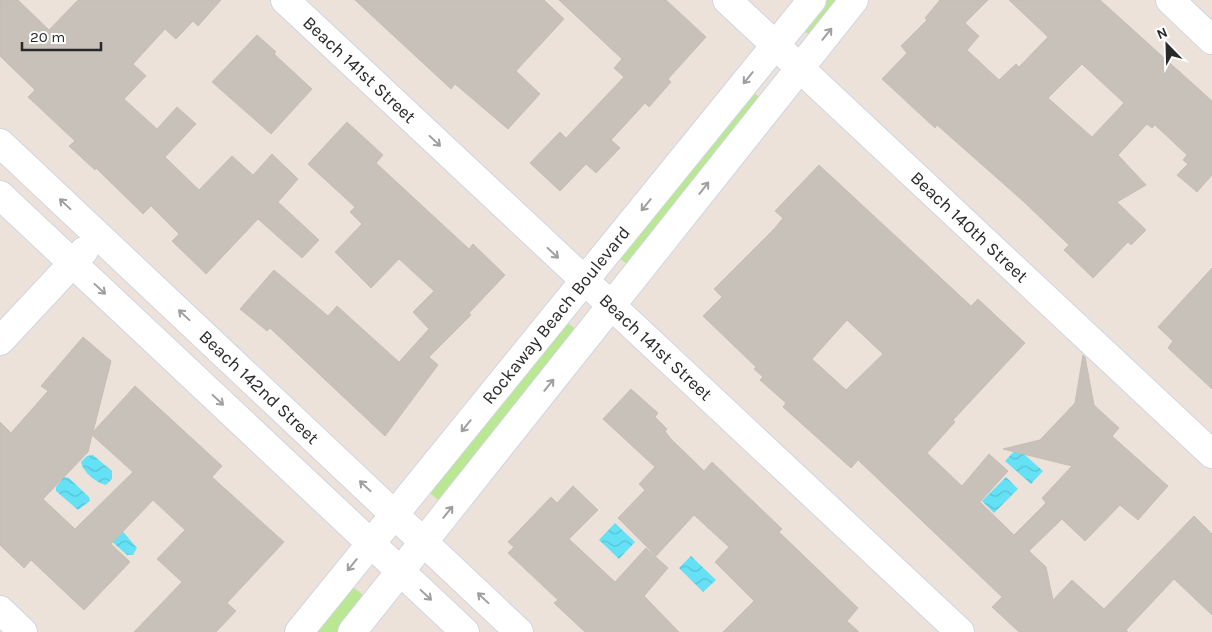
<svg xmlns="http://www.w3.org/2000/svg" width="1212" height="632" viewBox="0 0 1212 632" font-family="Karla,sans-serif">
<defs>
<pattern id="water-waves" width="16" height="10" patternUnits="userSpaceOnUse" patternTransform="scale(1.25)"><rect width="16" height="10" fill="#65e1f6"/><path d="M0 5q4-4 8 0t8 0" fill="none" stroke="#58c1d3"/></pattern>
</defs>
<rect width="100%" height="100%" fill="#ede2da"/>
<!-- grass -->
<g fill="#b9e792">
<path d="M823,0H840L814,33H806L803,29Z"/>
<path d="M750,90L764,101L630,266L616,256Z"/>
<path d="M563,319L579,332L442,503L426,490Z"/>
<path d="M349,584L367,598L340,632H310Z"/>
</g>
<!-- water -->
<g fill="url(#water-waves)">
<path d="M1017,448L1043,471L1031,484L1005,461Z"/>
<path d="M93,455L112,471V479L106,485C96,483 83,472 81,462L87,456Z"/>
<path d="M64,477L69,478L89,497L90,501L78,510L56,491V487Z"/>
<path d="M1006,477L1018,489L994,513L982,501Z"/>
<path d="M615,523L635,542L619,559L599,540Z"/>
<path d="M119,527L137,548L133,555H127L108,538Z"/>
<path d="M691,556L716,580L703,592L679,568Z"/>
</g>
<!-- building -->
<g fill="#c7c1b9" stroke="#c8beb4" fill-rule="evenodd">
<path d="M0,0H18L49,30L78,0H221L198,26L193,21L176,39L165,29L133,64L146,76L124,99L157,129L177,107L196,124L165,157L199,190L232,156L253,175L272,154L298,179L278,202L319,240L302,258L258,219L206,274L172,241L179,234L151,206L143,214L96,168L95,170L69,146L75,141L28,97L35,90L0,56Z"/>
<path d="M355,0H544L564,19L516,71L540,94L508,129L455,84L451,89Z"/>
<path d="M559,0H666L706,37L668,79L671,82L649,107L645,103L611,140L620,148L596,173L586,164L560,191L530,163L560,132L566,138L624,77L614,68L622,59Z"/>
<path d="M940,0H988L965,23L979,36L967,50L999,80L1016,64L1019,67L1048,37L1009,0H1100L1212,101V175L1197,192L1177,175L1188,164L1183,160L1187,155L1155,125L1152,128L1147,124L1118,155L1146,185L1117,202L1146,230L1131,245L1128,242L1093,278L1064,250L1069,245L1023,201L937,125L935,128L882,79L907,53L901,46L927,20L925,18ZM1082,64L1124,103L1092,137L1048,98Z"/>
<path d="M257,35L276,52L274,54L312,89L271,134L212,82Z"/>
<path d="M347,122L383,155L376,163L469,249L473,244L505,275L469,313L471,315L429,357L438,365L385,436L270,328L267,331L240,309L274,270L328,316L337,306L399,362L429,329L413,312L434,291L399,259L371,288L335,252L362,224L350,212L355,207L308,164Z"/>
<path d="M819,165L971,306L978,299L1025,343L953,420L955,422L927,453L962,486L989,454L1008,471L980,502L1014,535L1046,503L1042,498L1072,466L1003,449L1040,440L1075,403L1083,355L1085,357L1094,405L1119,428L1112,436L1168,486L1138,520L1120,505L1085,541L1062,519L1029,551L1046,567L1053,600L1072,580L1104,609L1194,516L1212,534V615L1174,579L1126,630L1128,632H1019L992,607L1002,597L858,460L851,468L783,407L786,403L760,380L763,377L754,369L756,367L703,316L722,297L714,289L775,228L783,218L775,211ZM847,320L883,354L846,390L812,359Z"/>
<path d="M1212,268V389L1168,348L1173,341L1158,327Z"/>
<path d="M83,337L111,361L93,432L135,386L222,466L212,477L284,542L227,603L236,611L216,632H134L182,582L157,559L185,530L153,500L111,544L130,562L84,610L31,560L24,568L0,545V422L11,433L48,391L41,386ZM92,435L133,472L75,529L43,499L88,452Z"/>
<path d="M631,389L658,413L655,417L667,429L665,431L670,438L704,471L712,462L782,529L779,532L858,608L847,621L859,632H723L754,601L715,562L729,547L694,515L656,556L618,518L645,490L639,484L655,467L603,419Z"/>
<path d="M573,486L598,510L569,539L615,582L646,548L668,568L644,596L679,632H585L554,603L558,600L508,553L514,547L508,542L551,497L557,503Z"/>
</g>
<g fill="none" stroke-linecap="round" stroke-linejoin="round">
<defs>
<g id="minor">
<path id="s1" d="M285,0L960,632"/>
<path id="s2" d="M727,0L1212,454"/>
<path d="M1170,0L1212,40"/>
<path id="s3" d="M0,143L519,632"/>
<path d="M0,195L465,632"/>
<path d="M0,341L84,251"/>
<path d="M0,610L23,632"/>
</g>
<g id="tertiary">
<path id="s4" d="M299,632L812,0"/>
<path d="M352,632L854,0"/>
</g>
</defs>
<!-- minor casing -->
<use href="#minor" stroke="#cfd5e3" stroke-width="30"/>
<!-- tertiary casing -->
<use href="#tertiary" stroke="#cfd5e3" stroke-width="30"/>
<!-- minor -->
<use href="#minor" stroke="#fff" stroke-width="28"/>
<!-- tertiary -->
<use href="#tertiary" stroke="#fff" stroke-width="28"/>
</g>
<!-- one-way arrows -->
<defs><path id="oneway-shaft" d="M-6 0H5M1.5-3L5.5 0L1.5 3" fill="none" stroke-width="1.6" stroke-linecap="round" stroke-linejoin="round" transform="scale(1.25)"/></defs>
<g stroke="#9f9f9f">
<use href="#oneway-shaft" transform="translate(827 34) rotate(-51)"/>
<use href="#oneway-shaft" transform="translate(748 78) rotate(129)"/>
<use href="#oneway-shaft" transform="translate(435 141) rotate(43)"/>
<use href="#oneway-shaft" transform="translate(704 188) rotate(-52)"/>
<use href="#oneway-shaft" transform="translate(65 204) rotate(-137)"/>
<use href="#oneway-shaft" transform="translate(646 205) rotate(129)"/>
<use href="#oneway-shaft" transform="translate(553 253) rotate(43)"/>
<use href="#oneway-shaft" transform="translate(100 289) rotate(43)"/>
<use href="#oneway-shaft" transform="translate(184 315) rotate(-137)"/>
<use href="#oneway-shaft" transform="translate(549 385) rotate(-51)"/>
<use href="#oneway-shaft" transform="translate(218 400) rotate(43)"/>
<use href="#oneway-shaft" transform="translate(466 426) rotate(129)"/>
<use href="#oneway-shaft" transform="translate(365 486) rotate(-137)"/>
<use href="#oneway-shaft" transform="translate(448 512) rotate(-51)"/>
<use href="#oneway-shaft" transform="translate(352 565) rotate(129)"/>
<use href="#oneway-shaft" transform="translate(426 595) rotate(43)"/>
<use href="#oneway-shaft" transform="translate(483 598) rotate(-137)"/>
</g>
<g text-anchor="middle" dominant-baseline="central" stroke-width="4" stroke-linejoin="round" paint-order="stroke">
<!-- street labels -->
<g font-size="18" fill="#292929" stroke="#fff">
<text stroke="none"><textPath href="#s1" startOffset="102">Beach 141st Street</textPath></text>
<text stroke="none"><textPath href="#s2" startOffset="332">Beach 140th Street</textPath></text>
<text stroke="none"><textPath href="#s4" startOffset="408">Rockaway Beach Boulevard</textPath></text>
<text stroke="none"><textPath href="#s1" startOffset="508">Beach 141st Street</textPath></text>
<text stroke="none"><textPath href="#s3" startOffset="356">Beach 142nd Street</textPath></text>
</g>
</g>
<!-- north arrow -->
<g transform="translate(1167 45) rotate(337)" stroke="#ffffff" stroke-width="4" paint-order="stroke">
<path d="M0-4L9 19L0 12L-9 19Z" fill="#292929"/>
<text y="-8" font-size="14" font-weight="bold" text-anchor="middle" fill="#292929">N</text>
</g>
<!-- scale -->
<path d="M22 42v8h79v-8" fill="none" stroke="#292929" stroke-width="2.5"/>
<text x="30" y="42" font-size="15" fill="#292929" stroke="#ffffff" stroke-width="4" paint-order="stroke">20 m</text>
</svg>
